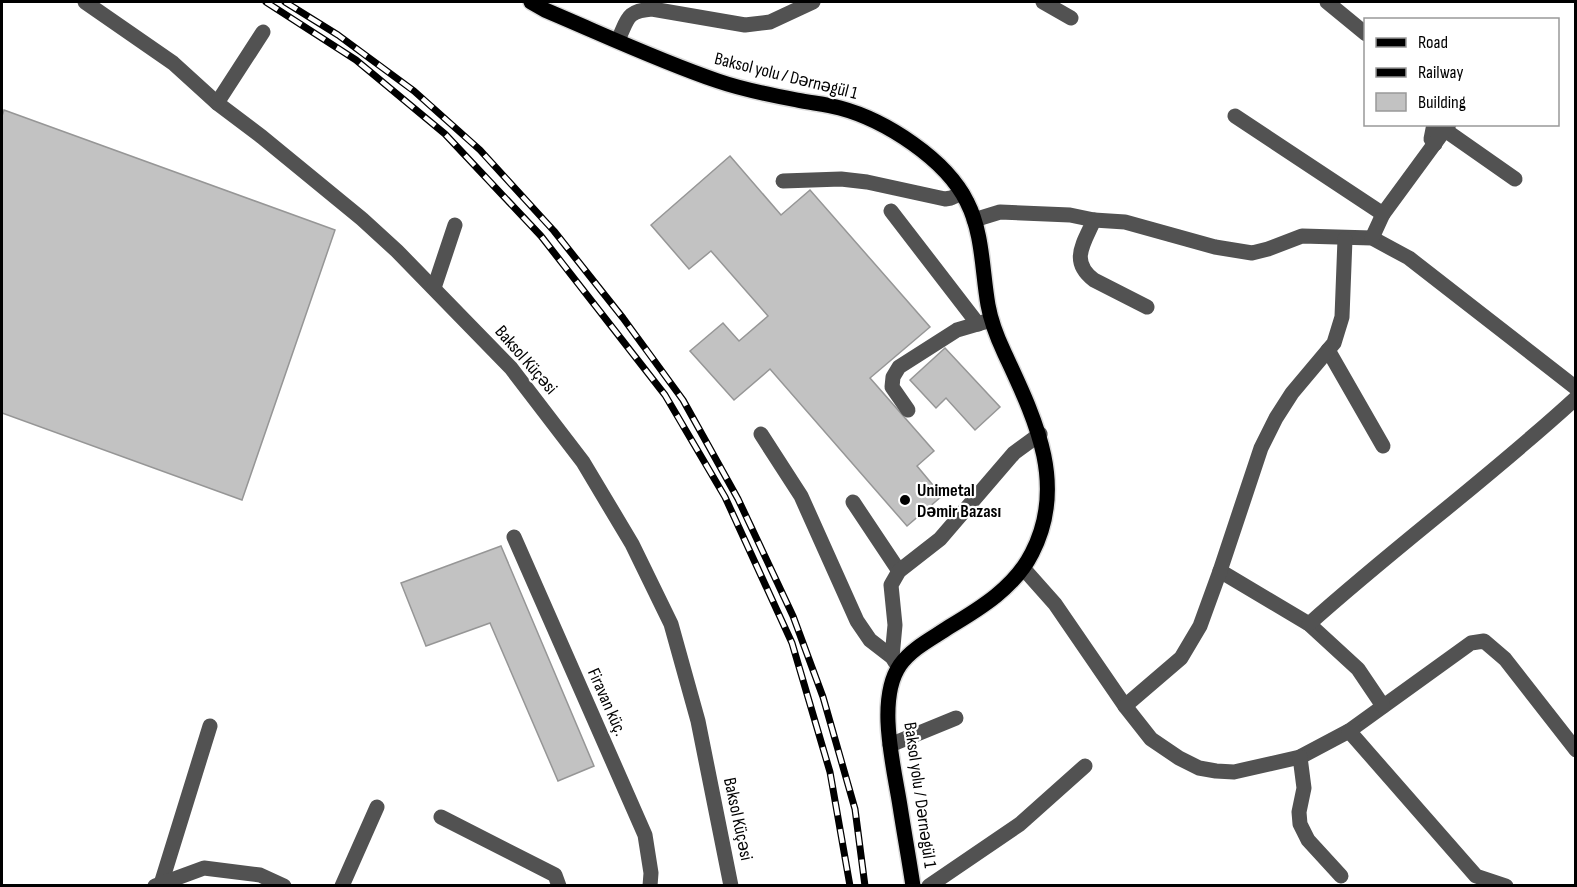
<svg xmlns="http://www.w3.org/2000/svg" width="1577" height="887" viewBox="0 0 1577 887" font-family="'Sofia Sans Condensed',sans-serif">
<rect width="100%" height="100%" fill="#fff"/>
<!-- building -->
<g fill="#c2c2c2" stroke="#969696" stroke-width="1.5">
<path d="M4,110L335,230L242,500L2,413V116Z"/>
<path d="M730,156L781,215L810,190L930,327L870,378L934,451L917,466L942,496L907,526L770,369L734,400L690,351L723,323L739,341L768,316L711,251L689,269L651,225Z"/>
<path d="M945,348L1000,407L975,430L946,398L936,408L910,380Z"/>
<path d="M501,546L594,766L558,781L490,623L426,646L401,583Z"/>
</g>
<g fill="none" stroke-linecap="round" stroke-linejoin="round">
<defs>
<path id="major" d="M531,2L545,10C602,34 659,61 718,81C744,90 770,95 797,100C811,103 826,104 840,108C885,120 946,159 967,202C983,233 982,271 988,305C991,322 997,337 1004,352C1034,417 1068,483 1032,553C1015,587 981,608 949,627C933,638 912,648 900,665C876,700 894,767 900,806C904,832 909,859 913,886"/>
</defs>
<!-- major casing -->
<use href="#major" stroke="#dbdbdb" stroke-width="18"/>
<!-- minor -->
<g stroke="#525252" stroke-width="15">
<path d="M85,2L173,63L217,103L262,137L362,219L397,251L511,368L583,462L632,544L671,624L698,721L731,886"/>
<path d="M1043,2L1071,18"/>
<path d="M1327,2L1366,34"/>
<path d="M618,40C628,19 626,11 652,9L745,25L770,22L813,2"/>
<path d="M217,103L263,32"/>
<path d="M1235,116L1383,214"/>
<path d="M1434,124L1431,139L1435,144"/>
<path d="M1445,130L1515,179"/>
<path d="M783,181L841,179L867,182L945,199L951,198L962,193"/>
<path d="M891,211L978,324"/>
<path d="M974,220L1000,212L1070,215L1094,220L1125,222L1215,247L1252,253L1268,249L1302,236L1372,238L1409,258L1576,388"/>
<path d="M1094,220C1084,243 1069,261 1094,280L1147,307"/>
<path d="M1372,238L1383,214L1449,124"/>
<path d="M434,288L455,225"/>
<path d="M1328,350L1383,446"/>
<path d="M908,410L892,387L893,377L899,367L957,330L991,320"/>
<path d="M761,434L801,496L857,621L870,640L892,657L895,662"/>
<path d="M853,502L899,571"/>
<path d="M514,537L645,835L651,873L650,886"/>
<path d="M1023,568L1055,604L1125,706L1151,739L1179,758L1199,768L1216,771L1234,772L1300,757L1349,731L1471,643L1484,641L1505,659L1576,750"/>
<path d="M1220,571L1309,624L1358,669L1383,706"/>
<path d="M1309,624C1396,546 1490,477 1576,398"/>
<path d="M892,657L895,625L891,585L899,571L940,539L1014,453L1040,434"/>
<path d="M1125,706L1181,658L1200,626L1220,571L1261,448L1276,418L1292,393L1334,343L1342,317L1345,239"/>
<path d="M1349,731L1476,876L1506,886"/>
<path d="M890,745L956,718"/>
<path d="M1300,757L1304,788L1299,812L1300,824L1308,840L1341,876"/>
<path d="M441,817L555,875L559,886"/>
<path d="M161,884L210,726"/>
<path d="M155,886L204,868L260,875L284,886"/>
<path d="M342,886L377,807"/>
<path d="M929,886L1020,824L1085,766"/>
</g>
<!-- major -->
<use href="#major" stroke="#000" stroke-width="15"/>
<defs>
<g id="rail">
<path d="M266,2L356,60L445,134L541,236L665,395L725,497L792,643L830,772L850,886"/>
<path d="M285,2L338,35L414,91L480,150L554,231L623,318L683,400L738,499L793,616L823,697L855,809L865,886"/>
</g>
</defs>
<!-- rail casing -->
<use href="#rail" stroke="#000" stroke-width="7"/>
<!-- rail -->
<use href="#rail" stroke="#fff" stroke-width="4.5" stroke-dasharray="14" stroke-linecap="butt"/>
</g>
<!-- markers -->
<circle fill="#000" stroke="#fff" stroke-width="2" cx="905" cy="500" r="6"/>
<g text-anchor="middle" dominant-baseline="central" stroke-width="4.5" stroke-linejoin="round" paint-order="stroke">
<!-- street labels -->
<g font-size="18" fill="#000" stroke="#fff">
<text transform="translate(786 76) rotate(14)">Baksol yolu / Dərnəgül 1</text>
<text transform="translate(526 360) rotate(49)">Baksol Küçəsi</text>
<text transform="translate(607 702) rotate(66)">Firavan küç.</text>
<text transform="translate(920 795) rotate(82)">Baksol yolu / Dərnəgül 1</text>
<text transform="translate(738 819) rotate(78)">Baksol Küçəsi</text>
</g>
<!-- poi labels -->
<g font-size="18" font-weight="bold" fill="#000" stroke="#fff" text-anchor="start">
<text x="917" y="490">Unimetal<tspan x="917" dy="21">Dəmir Bazası</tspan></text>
</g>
</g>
<!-- border -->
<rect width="1577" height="887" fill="none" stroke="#000000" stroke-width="6"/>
<!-- legend -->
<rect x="1364" y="18" width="195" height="108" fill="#ffffff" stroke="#999999" stroke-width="1.5"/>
<rect x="1376" y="38" width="30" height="9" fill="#000000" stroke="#999999" stroke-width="1.5"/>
<text x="1418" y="48" font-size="18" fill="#000000">Road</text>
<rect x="1376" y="68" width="30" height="9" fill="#000000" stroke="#999999" stroke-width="1.5"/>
<text x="1418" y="78" font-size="18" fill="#000000">Railway</text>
<rect x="1376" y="93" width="30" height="18" fill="#c2c2c2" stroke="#999999" stroke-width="1.5"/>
<text x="1418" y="108" font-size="18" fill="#000000">Building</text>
</svg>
